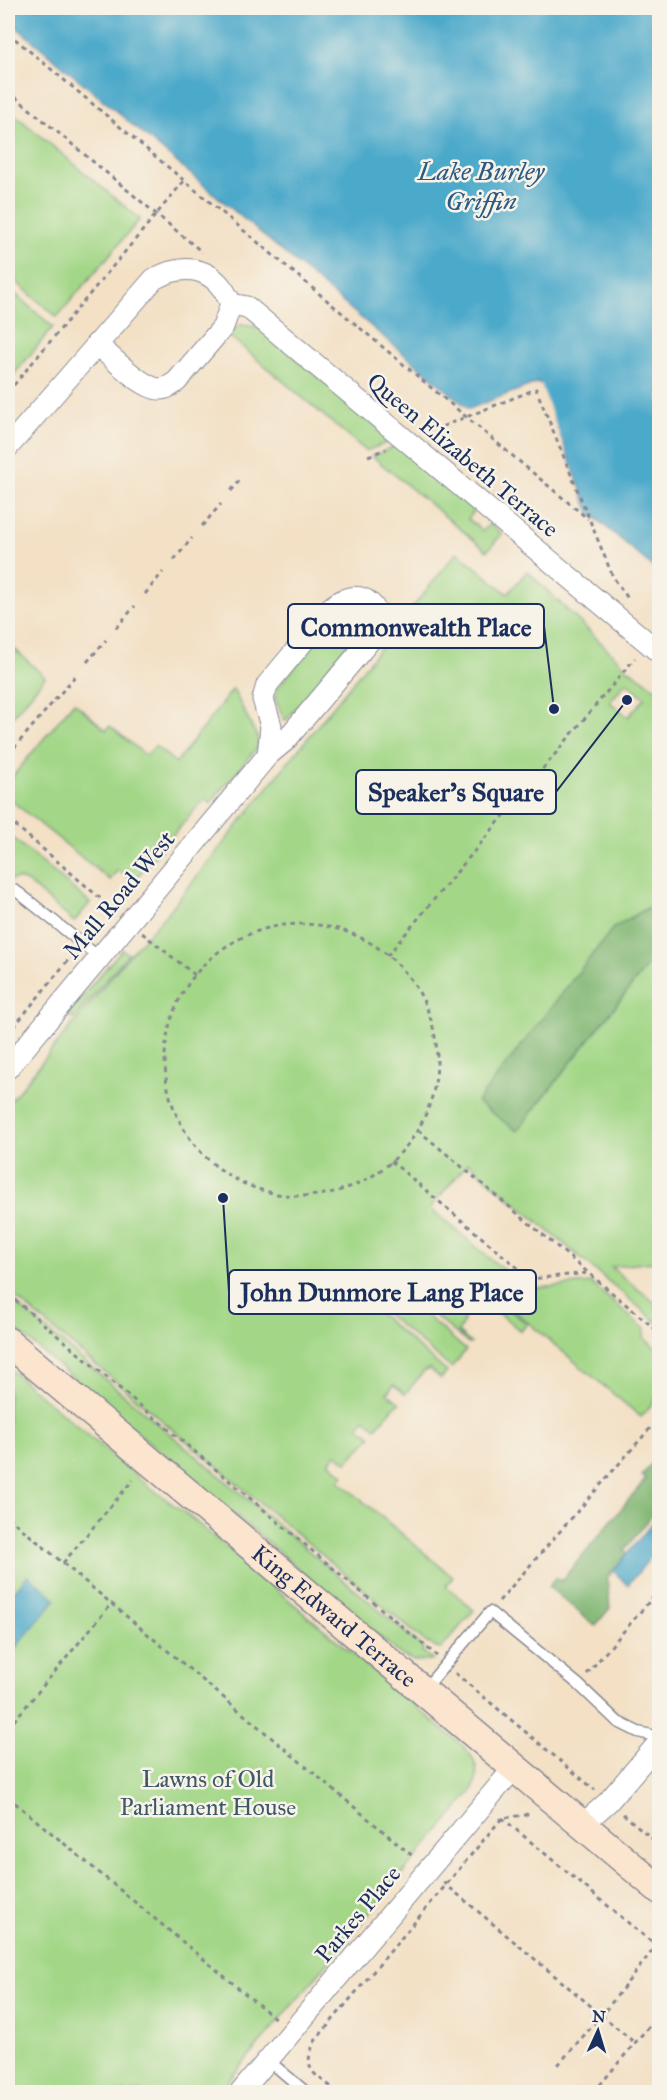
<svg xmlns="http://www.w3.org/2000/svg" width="667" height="2100" viewBox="0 0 667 2100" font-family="'IM FELL Great Primer',serif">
<rect width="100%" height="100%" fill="#f7f3e8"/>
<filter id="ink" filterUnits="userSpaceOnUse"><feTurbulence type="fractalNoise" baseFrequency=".0167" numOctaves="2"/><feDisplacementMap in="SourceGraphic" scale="12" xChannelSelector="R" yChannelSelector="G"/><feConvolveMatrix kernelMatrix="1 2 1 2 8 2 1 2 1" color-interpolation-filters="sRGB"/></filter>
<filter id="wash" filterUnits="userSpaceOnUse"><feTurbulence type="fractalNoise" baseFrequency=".008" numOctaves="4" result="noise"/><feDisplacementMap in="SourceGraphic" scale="24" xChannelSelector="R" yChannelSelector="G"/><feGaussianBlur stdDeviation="1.35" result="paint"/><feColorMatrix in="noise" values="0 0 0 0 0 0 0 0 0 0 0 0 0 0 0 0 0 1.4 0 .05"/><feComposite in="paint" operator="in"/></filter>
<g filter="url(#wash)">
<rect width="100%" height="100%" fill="#f3e0c5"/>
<!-- green -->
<g fill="#a3d787" stroke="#5f8372" stroke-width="1.5" fill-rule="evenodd">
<path d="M8,109L140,219L57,317L8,275Z"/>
<path d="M8,288L53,327L8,382Z"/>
<path d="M241,325L258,327L394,440L366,451L227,334L231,329Z"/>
<path d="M398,445L475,509L468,519L483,531L490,524L502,534L487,551L372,456Z"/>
<path d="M457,552L508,594L527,571L627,668L659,691V1261L611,1267L659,1306V1324L468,1163L430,1208L526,1289L591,1283L645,1329L644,1338L659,1351V1395L641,1417L495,1295L494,1297L527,1324L521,1331L484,1301L477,1306L475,1305L463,1319L464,1321L458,1332L471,1343L469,1344L424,1307H416L466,1350L451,1368L382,1310H375L447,1372L441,1379L429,1368L426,1371L425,1370L405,1394L394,1385L387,1393L400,1403L397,1405H396L376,1428L365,1419L359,1426L371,1437L347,1462L336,1454L329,1462L344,1475L339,1481L453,1577L446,1586L474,1610L441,1649L436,1648L429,1643L428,1644L8,1291V1104L129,955L169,911ZM626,682L645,698L628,717L610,702Z"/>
<path d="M351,609L357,611L361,616L360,629L287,719L284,720L275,698L277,688L339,614L346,610Z"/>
<path d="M8,643L45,677L8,722Z"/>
<path d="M233,689L258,739V747L210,803L204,799L133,882L118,870L110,880L8,798V782L74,702L106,730L110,726L146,756L155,746L176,763Z"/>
<path d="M8,834L90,903L74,922L27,882L19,879L8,880Z"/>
<path d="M122,949L128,954L73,1019L67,1014Z"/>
<path d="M8,1297L424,1648L422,1651L433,1660L414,1661L401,1655L8,1323Z"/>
<path d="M8,1368L151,1488L190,1517L463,1746C477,1759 481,1776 471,1792L219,2092H8Z"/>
</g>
<!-- forest -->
<g fill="#82b874" stroke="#4e7469" stroke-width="1.5">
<path d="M659,901V951L517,1131L477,1102L613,928Z"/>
<path d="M659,1454V1507L624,1550L628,1553L607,1578L610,1608L595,1626L549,1587L556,1578L561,1581L646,1479L642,1476Z"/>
</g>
<!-- water -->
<g fill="#4ca9ca" stroke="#346c94" stroke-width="1.5">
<path d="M8,8H659V572L590,513L539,382L469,409L8,20Z"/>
<path d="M659,1515V1547L628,1585L613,1571Z"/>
<path d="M28,1575L56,1599L8,1657V1599Z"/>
</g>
<!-- pier -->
<path fill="#f3e0c5" d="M541,384L589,515L587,513L538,386Z"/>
</g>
<g filter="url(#ink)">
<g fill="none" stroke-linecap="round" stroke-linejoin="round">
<defs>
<g id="lane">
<path d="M8,893L14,890L19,893L100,958"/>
<path d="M423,1691L490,1612L578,1684L618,1722L638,1732L660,1737"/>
<path d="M268,2060L306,2092"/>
</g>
<g id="street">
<path d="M231,304L247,307L660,653"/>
<path d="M96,344C110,355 142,389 160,389C167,389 172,385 177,381L223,327L231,304"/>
<path d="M8,447L154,279C187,261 216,268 231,304"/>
<path d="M8,1068L268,755L285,741L371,639C391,610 361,583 333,606C325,612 319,622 312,631C297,649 282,667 267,685L263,699L271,726L268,755"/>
<path d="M582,1825L608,1802L660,1741"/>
<path d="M241,2092L514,1768"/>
</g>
<g id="secondary">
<path id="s1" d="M8,1342L660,1890"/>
</g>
</defs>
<!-- lane casing -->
<use href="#lane" stroke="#878892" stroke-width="13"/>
<!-- street casing -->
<use href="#street" stroke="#878892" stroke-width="23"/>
<!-- secondary casing -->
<use href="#secondary" stroke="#878892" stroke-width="31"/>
<!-- path -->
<g stroke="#878892" stroke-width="3" stroke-dasharray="4.5 4.5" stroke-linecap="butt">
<path d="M8,33L588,519"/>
<path d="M8,91L202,252"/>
<path d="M8,392L184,181"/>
<path d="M426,433L536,389L613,577L629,600"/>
<path d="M368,456L386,449"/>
<path d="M231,491L240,480"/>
<path d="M202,526L221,504"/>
<path d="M174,560L192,538"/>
<path d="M145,594L163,572"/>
<path d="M116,628L135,606"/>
<path d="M87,662L106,640"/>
<path d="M8,755L77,674"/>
<path d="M8,819L114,910"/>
<circle cx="301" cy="1060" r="136"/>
<path d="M142,933L195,975"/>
<path d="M387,956L635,658"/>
<path d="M8,1034L73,954"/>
<path d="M418,1130L660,1333"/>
<path d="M391,1161L531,1279L588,1273"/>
<path d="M8,1294L437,1656"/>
<path d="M8,1517L415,1858"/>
<path d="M63,1563L133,1480"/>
<path d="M499,1601L660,1417"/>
<path d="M455,1673L595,1790"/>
<path d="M587,1674L660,1589"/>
<path d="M8,1728L112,1603"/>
<path d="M8,1797L277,2020"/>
<path d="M623,1814L660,1845"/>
<path d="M502,1818L660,1949"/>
<path d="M443,1882L635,2043"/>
<path d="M558,2065L602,2015L656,1946"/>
<path d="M338,2092C316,2074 300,2072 315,2041L502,1818L526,1815L530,1810"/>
<path d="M594,2092L660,2013"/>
</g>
<!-- lane -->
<use href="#lane" stroke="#fff" stroke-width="10"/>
<!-- street -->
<use href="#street" stroke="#fff" stroke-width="21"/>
<!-- secondary -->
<use href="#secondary" stroke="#fbe5cf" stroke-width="28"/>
<!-- path-bridge -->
<path stroke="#878892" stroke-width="3" stroke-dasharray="4.5 4.5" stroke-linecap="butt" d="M507,791L526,807"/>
</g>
</g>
<g text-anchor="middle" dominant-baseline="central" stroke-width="5" stroke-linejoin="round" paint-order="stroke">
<!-- street labels -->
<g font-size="24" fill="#1b2f5e" stroke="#f7f3e8">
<text transform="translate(463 455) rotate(40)">Queen Elizabeth Terrace</text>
<text transform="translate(119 895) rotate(-50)">Mall Road West</text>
<text stroke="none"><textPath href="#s1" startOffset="426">King Edward Terrace</textPath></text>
<text transform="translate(358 1914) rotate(-50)">Parkes Place</text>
</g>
<!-- park labels -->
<g font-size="24" fill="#3d5968" stroke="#f7f3e8">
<text x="208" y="1779">Lawns of Old<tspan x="208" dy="28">Parliament House</tspan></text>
</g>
<!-- water labels -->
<g font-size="26" font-style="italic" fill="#2c5a84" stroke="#f7f3e8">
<text x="481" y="171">Lake Burley<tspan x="481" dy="30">Griffin</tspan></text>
</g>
</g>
<!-- callouts -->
<path fill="none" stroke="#1b2f5e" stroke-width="2" d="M554 709L544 626M627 700L556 792M223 1198L229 1292"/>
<g fill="#1b2f5e" stroke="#f7f3e8" stroke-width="2">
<circle cx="554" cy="709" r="6"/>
<circle cx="627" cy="700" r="6"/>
<circle cx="223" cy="1198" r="6"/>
</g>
<g fill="#f7f3e8" stroke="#1b2f5e" stroke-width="2">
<rect x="288" y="604" width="256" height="44" rx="6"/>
<rect x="356" y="770" width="200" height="44" rx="6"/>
<rect x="229" y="1270" width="307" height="44" rx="6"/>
</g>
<g font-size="26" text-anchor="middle" font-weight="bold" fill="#1b2f5e">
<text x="416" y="636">Commonwealth Place</text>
<text x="456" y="801">Speaker’s Square</text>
<text x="382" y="1301">John Dunmore Lang Place</text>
</g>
<!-- margin -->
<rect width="667" height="2100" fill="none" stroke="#f7f3e8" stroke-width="30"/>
<!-- north arrow -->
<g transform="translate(598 2031) rotate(4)" stroke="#f7f3e8" stroke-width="4.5" paint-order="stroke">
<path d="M0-4.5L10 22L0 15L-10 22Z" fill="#1b2f5e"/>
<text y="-9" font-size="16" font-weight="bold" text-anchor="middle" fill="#1b2f5e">N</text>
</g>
</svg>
